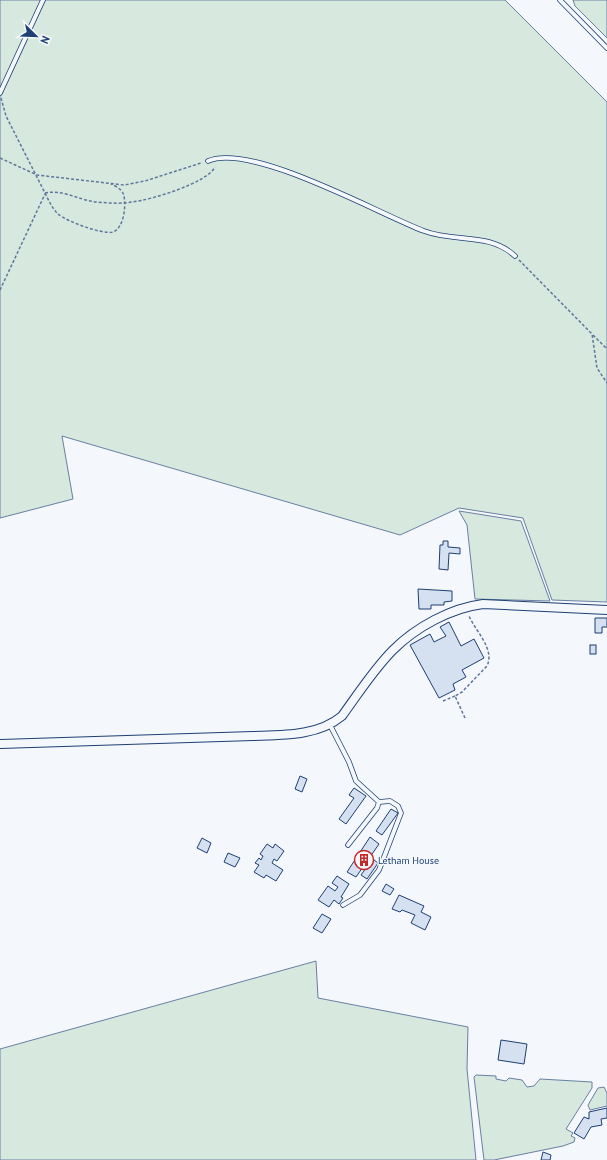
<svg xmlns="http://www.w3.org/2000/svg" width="607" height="1160" viewBox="0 0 607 1160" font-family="'PT Sans',sans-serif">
<rect width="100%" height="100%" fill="#f4f7fb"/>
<!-- green -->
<g fill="#d7e8df" stroke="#687fa3">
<path d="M0,0H505L607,102V602L552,600L523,518L459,508L400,535L62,436L73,499L0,518Z"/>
<path d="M573,0H607V38L575,6Z"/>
<path d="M459,511L521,521L550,601L475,599L467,525Z"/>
<path d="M316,961L318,998L468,1027L467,1069L476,1160H0V1049Z"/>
<path d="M476,1075L496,1076V1079L506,1081L509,1078L522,1080L527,1087L534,1086L540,1079L592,1082V1088L566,1129L573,1133L571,1136L575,1138L574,1142L563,1146L494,1160H484L474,1077Z"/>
<path d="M604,1087L607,1093V1106L590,1110L588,1105L598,1088Z"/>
</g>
<!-- building -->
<g fill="#d5e0f0" stroke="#1d3f73">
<path d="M443,541H448V547L460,548V554L449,553L448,570L439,569L440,545H443Z"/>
<path d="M418,589L452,591V601L444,602V605H431V609H419Z"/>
<path d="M595,618H607V627H602V633H595Z"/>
<path d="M449,622L461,646L474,639L484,658L462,670L466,677L453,684L455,690L439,698L410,645L430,634L434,642L446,636L440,627Z"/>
<rect x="590" y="645" width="6" height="9"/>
<path d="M300,776L307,779L302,792L295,789Z"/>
<path d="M354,788L366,796L346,824L339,819L354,798L349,795Z"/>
<path d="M391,809L398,813L382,835L376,831Z"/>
<path d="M370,837L379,844L370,857L378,863L367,879L361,875L366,868L363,867L356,877L347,872Z"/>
<path d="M202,838L211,843L207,853L197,848Z"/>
<path d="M267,844L273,848L275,844L284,851L277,861L274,859L272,863L283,870L276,881L266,875L264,878L254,872L259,865L255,863L259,858L261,860L263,856L260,854Z"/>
<path d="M228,853L240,858L235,867L224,862Z"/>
<path d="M337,876L349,884L341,897L343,898L339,904L334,900L329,907L318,900L328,886L335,891L338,887L332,883Z"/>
<path d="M386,884L394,889L390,895L382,891Z"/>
<path d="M399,895L424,906L421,912L431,917L425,930L411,923L415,915L402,910L400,912L392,909Z"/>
<path d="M322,914L331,919L322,933L313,928Z"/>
<path d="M501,1040L527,1044L524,1064L498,1060Z"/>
<path d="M607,1108V1118L601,1119L602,1125L591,1127L584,1139L574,1133L584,1117L589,1119V1112Z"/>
<path d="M543,1152L551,1155L550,1160H541Z"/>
</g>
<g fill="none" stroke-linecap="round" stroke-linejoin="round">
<defs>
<g id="lane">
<path d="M560,0L607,48"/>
<path d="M0,93L43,0"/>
<path d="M208,161C251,142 379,214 424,231C456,243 489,232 515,256"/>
<path d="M330,725L349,762L356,781L379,802L390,801L398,806L401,813L379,870L360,895L343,905"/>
<path d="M348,845L377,808L379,802"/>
</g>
<path id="street" d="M0,744L253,736C284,735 318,736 342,716C358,694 374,669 393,650C416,627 451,608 483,604L607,610"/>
</defs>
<!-- lane casing -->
<use href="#lane" stroke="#1d3f73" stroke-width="5.5"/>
<!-- street casing -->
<use href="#street" stroke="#1d3f73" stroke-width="10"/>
<!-- path -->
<g stroke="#5e769c" stroke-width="1.5" stroke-dasharray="3 2" stroke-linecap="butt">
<path d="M1,98L6,116L45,193C62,189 79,200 96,202C108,203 120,204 132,202C151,200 207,183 215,167"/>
<path d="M0,158L37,175L124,185L145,181L201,163"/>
<path d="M45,193C49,201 52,208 58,214C66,221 103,235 113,232C124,228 126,206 124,196C123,190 116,186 111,184"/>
<path d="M519,260L592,334L597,368L607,383"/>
<path d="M0,290L45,194"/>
<path d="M593,335L607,349"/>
<path d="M443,701L455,696"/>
<path d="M465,718L455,696L462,692L487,666C495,649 476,632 469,616"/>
</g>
<!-- lane -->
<use href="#lane" stroke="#f4f7fb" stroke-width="4"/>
<!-- street -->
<use href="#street" stroke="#f4f7fb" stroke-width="8"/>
</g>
<!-- icons -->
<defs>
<symbol id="building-ring" viewBox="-11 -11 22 22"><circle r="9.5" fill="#f4f7fb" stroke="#c62828" stroke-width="1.5"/><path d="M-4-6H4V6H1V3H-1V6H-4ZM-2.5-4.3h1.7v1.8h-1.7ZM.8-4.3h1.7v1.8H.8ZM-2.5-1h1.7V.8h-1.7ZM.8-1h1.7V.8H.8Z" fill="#c62828"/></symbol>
</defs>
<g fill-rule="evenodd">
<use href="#building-ring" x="353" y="849" width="22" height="22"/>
</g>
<g text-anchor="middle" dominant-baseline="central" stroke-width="3" stroke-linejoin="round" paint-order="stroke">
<!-- poi labels -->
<g font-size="10" fill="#1d3f73" stroke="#f4f7fb" text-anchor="start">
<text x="378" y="860">Letham House</text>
</g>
</g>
<!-- north arrow -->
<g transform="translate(36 36) rotate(113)" stroke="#f4f7fb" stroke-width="3" paint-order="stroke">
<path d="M0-3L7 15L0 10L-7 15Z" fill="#1d3f73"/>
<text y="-6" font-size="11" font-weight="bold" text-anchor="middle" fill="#1d3f73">N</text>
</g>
</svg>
